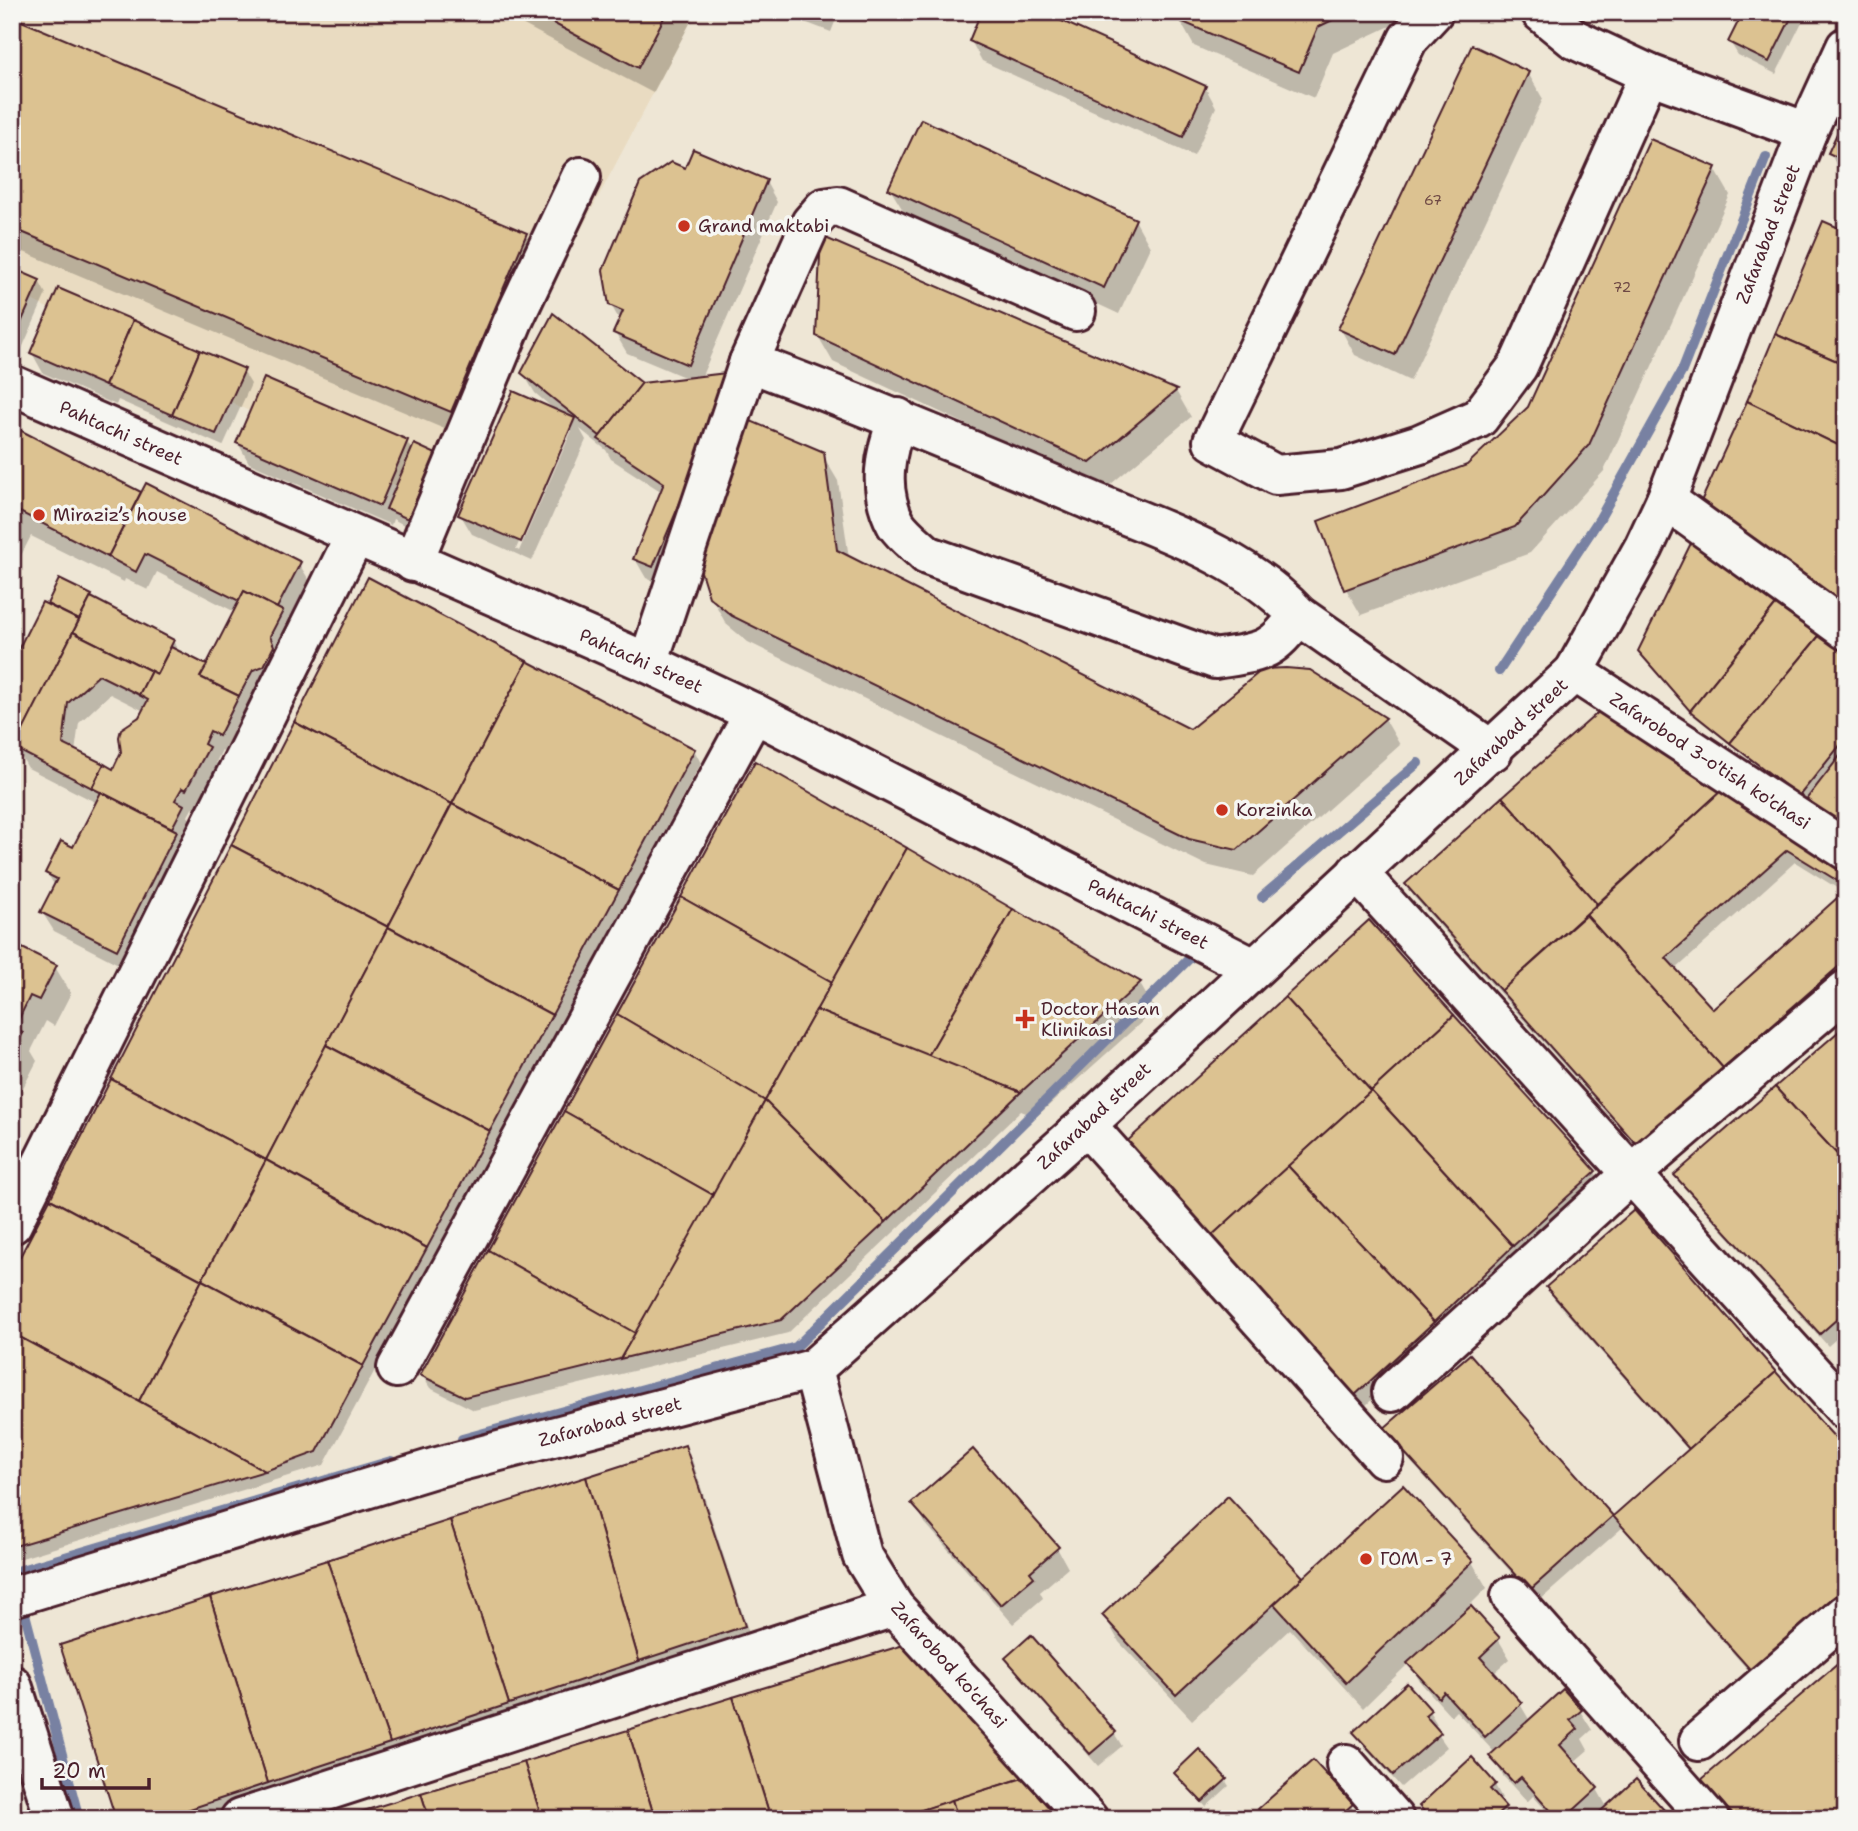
<svg xmlns="http://www.w3.org/2000/svg" width="1858" height="1831" viewBox="0 0 1858 1831" font-family="'Shantell Sans',sans-serif">
<rect width="100%" height="100%" fill="#eee6d5"/>
<filter id="ink" filterUnits="userSpaceOnUse"><feTurbulence type="fractalNoise" baseFrequency=".0143" numOctaves="2"/><feDisplacementMap in="SourceGraphic" scale="14" xChannelSelector="R" yChannelSelector="G"/><feConvolveMatrix kernelMatrix="1 2 1 2 8 2 1 2 1" color-interpolation-filters="sRGB"/></filter>
<g filter="url(#ink)">
<!-- built -->
<path fill="#e9dbc1" d="M12,12H696L548,292L454,516L12,290Z"/>
<!-- shadow -->
<g fill="#0003" fill-rule="evenodd">
<path d="M499,12H696L653,93Z"/>
<path d="M778,12H839L831,32Z"/>
<path d="M1175,12H1420L1333,53L1314,98L1194,46Z"/>
<path d="M1643,12H1669L1665,22Z"/>
<path d="M1745,12H1807L1776,74L1738,55L1730,42Z"/>
<path d="M12,19L525,234L541,261L466,438L12,247Z"/>
<path d="M971,41L1205,87L1216,107L1194,156L982,61Z"/>
<path d="M1528,73L1543,99L1410,381L1355,355L1340,328Z"/>
<path d="M1846,118V175L1841,173L1830,153Z"/>
<path d="M1715,169L1730,195L1604,471L1530,553L1361,615L1346,589L1529,408Z"/>
<path d="M686,171L766,182L777,202L701,378L734,374L664,586L646,578L635,559L662,492L611,459L606,450L580,429L586,440L532,561L472,534L460,514L556,411L535,393L523,373L553,315L641,385L689,379L627,353L615,333L620,321L611,305ZM568,430H572L519,551L516,549Z"/>
<path d="M890,189L1135,220L1150,247L1119,314L906,215Z"/>
<path d="M1824,223L1846,233V593L1841,605L1700,508Z"/>
<path d="M12,270L39,281L46,294L14,367Z"/>
<path d="M818,336L1176,391L1191,417L1105,489L833,362Z"/>
<path d="M32,353L243,371L251,384L223,446L118,400L116,405L43,373Z"/>
<path d="M12,428L142,494L299,564L311,583L276,650L280,660L271,678L260,682L246,710L249,718L231,755L222,750L216,762L219,768L198,809L193,807L188,816L194,826L128,969L54,931L42,912L55,886L47,873L74,850L97,803L28,768L18,751L12,749V665L60,581L173,641L180,653L207,667L235,612L157,572L148,590L125,579L124,582L31,536L12,573ZM110,694L144,711L113,771L75,752L79,723Z"/>
<path d="M407,442L413,452L435,455L443,468L415,531L393,519L391,525L249,463L238,443Z"/>
<path d="M822,454L838,481L849,558L1190,731L1310,672L1385,719L1400,745L1253,876L1206,865L748,642L726,624L711,596Z"/>
<path d="M1846,648V839L1819,821L1805,798L1803,801L1695,717L1644,657Z"/>
<path d="M1602,711L1846,877V979L1645,1156L1414,897L1407,885ZM1795,862L1845,893L1712,1012L1675,970Z"/>
<path d="M694,750L701,763L324,1465L12,1561V1276Z"/>
<path d="M756,763L1140,984L1155,1010L1036,1117L1021,1111L788,1333L474,1410L430,1388L422,1375Z"/>
<path d="M12,945L55,967L71,993L54,1026L46,1021L31,1051L37,1061L13,1107L19,1117L12,1130Z"/>
<path d="M1846,1027V1330L1828,1346L1684,1188L1677,1175Z"/>
<path d="M1132,1159L1595,1172L1602,1185L1363,1408Z"/>
<path d="M1634,1213L1764,1688L1622,1528L1538,1602L1393,1442L1469,1356L1613,1519L1689,1451L1555,1300L1548,1287Z"/>
<path d="M684,1447L692,1460L751,1639L206,1819H118Z"/>
<path d="M1402,1487L1472,1562L1487,1588L1469,1606L1498,1639L1510,1659L1493,1674L1520,1704L1530,1721L1580,1711L1592,1730L1582,1739L1588,1750L1573,1763L1597,1789L1607,1807L1664,1812L1668,1819H1561L1555,1815L1557,1819H1554L1533,1796L1527,1802L1503,1776L1492,1756L1495,1753L1456,1711L1451,1716L1421,1683L1409,1663L1363,1708L1290,1629L1192,1720L1119,1642L1104,1615L1228,1499L1303,1579Z"/>
<path d="M914,1503L1057,1548L1068,1568L1040,1592L1043,1598L1013,1624L925,1523Z"/>
<path d="M1007,1658L1114,1733L1122,1746L1098,1766L1015,1671Z"/>
<path d="M1429,1711L1437,1724L1433,1727L1447,1747L1401,1787L1363,1745L1356,1732Z"/>
<path d="M1176,1773L1225,1780L1229,1786L1206,1807Z"/>
<path d="M1704,1780L1846,1819H1735Z"/>
<path d="M1495,1785L1502,1798L1499,1801L1511,1819H1428L1421,1806Z"/>
<path d="M12,1801L18,1819H12Z"/>
<path d="M1351,1805L1357,1819H1266L1260,1810Z"/>
</g>
<g fill="none" stroke-linecap="round" stroke-linejoin="round">
<!-- stream -->
<g stroke="#7881a2" stroke-width="10">
<path d="M1499,671L1600,518L1682,371L1766,157"/>
<path d="M1262,897L1418,763"/>
<path d="M462,1439L796,1347L1195,953"/>
<path d="M79,1819L14,1572L391,1461"/>
</g>
</g>
<!-- building -->
<g fill="#dcc291" stroke="#4a1f2b" stroke-width="2">
<path d="M532,12H667L638,68Z"/>
<path d="M981,12H1042L1206,86L1183,137L969,41Z"/>
<path d="M1173,12H1349L1318,27L1299,72L1176,19Z"/>
<path d="M1743,12H1794L1769,62L1728,42Z"/>
<path d="M12,17L527,233L451,412L12,228Z"/>
<path d="M1472,45L1529,72L1395,355L1338,329Z"/>
<path d="M1846,114V161L1828,153Z"/>
<path d="M921,119L1136,219L1104,288L888,189Z"/>
<path d="M1650,139L1716,167L1589,445L1515,527L1344,590L1318,521L1467,465L1528,407Z"/>
<path d="M693,149L767,180L688,365L613,333L623,311L609,305L603,270L640,183L671,162L685,168Z"/>
<path d="M1823,221L1846,231V365L1775,334Z"/>
<path d="M821,236L1177,390L1090,463L816,336Z"/>
<path d="M12,268L40,280L12,343Z"/>
<path d="M58,288L133,320L105,386L30,353Z"/>
<path d="M553,313L642,383L600,436L521,373Z"/>
<path d="M133,320L200,350L172,415L105,386Z"/>
<path d="M1775,334L1846,365V449L1747,401Z"/>
<path d="M200,350L245,369L216,434L172,415Z"/>
<path d="M735,372L653,567L633,559L664,483L598,439L642,383Z"/>
<path d="M264,378L408,440L380,506L236,443Z"/>
<path d="M513,391L575,418L521,542L458,515Z"/>
<path d="M1747,401L1846,449V581L1837,600L1698,508Z"/>
<path d="M739,416L824,452L837,550L1190,729L1263,669L1286,668L1310,670L1386,718L1237,850L1189,839L732,616L709,597L696,556Z"/>
<path d="M12,426L141,492L108,557L16,510L12,518Z"/>
<path d="M414,444L436,454L408,519L386,509Z"/>
<path d="M146,483L301,562L277,608L244,591L239,601L145,554L136,572L108,557Z"/>
<path d="M1695,535L1783,596L1690,711L1638,651Z"/>
<path d="M368,577L527,661L452,804L294,722Z"/>
<path d="M59,579L92,595L79,620L47,604Z"/>
<path d="M244,591L283,611L270,636L274,646L264,666L253,670L239,696L200,677Z"/>
<path d="M1783,596L1824,630L1730,743L1690,711Z"/>
<path d="M91,597L174,640L157,674L73,632Z"/>
<path d="M42,602L79,620L17,743L12,740V662Z"/>
<path d="M1824,630L1846,647V738L1799,796L1730,743Z"/>
<path d="M73,632L151,671L139,695L99,675L68,703L63,744L104,764L92,788L14,748Z"/>
<path d="M171,647L207,665L200,677L239,696L219,736L210,731L204,744L209,747L186,790L182,788L175,800L184,805L172,828L92,788L104,764L113,769L121,752L119,737L121,729L139,717L148,700L139,695L151,671L157,674Z"/>
<path d="M527,661L695,749L619,890L452,804Z"/>
<path d="M1602,709L1722,790L1597,904L1502,797Z"/>
<path d="M294,722L452,804L388,927L231,845Z"/>
<path d="M1846,748V829L1805,801Z"/>
<path d="M755,761L907,848L832,982L681,897Z"/>
<path d="M1722,790L1846,875V886L1787,850L1666,958L1713,1009L1846,890V960L1723,1068L1586,915Z"/>
<path d="M101,792L177,831L117,950L40,912L57,879L45,873L61,841L73,847Z"/>
<path d="M1502,797L1597,904L1501,991L1405,884Z"/>
<path d="M452,804L619,890L552,1015L388,927Z"/>
<path d="M231,845L388,927L266,1160L111,1079Z"/>
<path d="M907,848L1013,909L928,1056L816,1010Z"/>
<path d="M681,897L832,982L765,1101L617,1014Z"/>
<path d="M1013,909L1141,982L1021,1092L928,1056Z"/>
<path d="M1586,915L1723,1068L1637,1145L1501,991Z"/>
<path d="M1369,920L1454,1015L1371,1091L1285,997Z"/>
<path d="M388,927L552,1015L490,1131L326,1045Z"/>
<path d="M12,943L57,965L39,1000L30,996L14,1029L23,1033L12,1053Z"/>
<path d="M1285,997L1371,1091L1208,1239L1122,1146Z"/>
<path d="M816,1010L1021,1092L886,1222L765,1101Z"/>
<path d="M617,1014L765,1101L713,1195L564,1111Z"/>
<path d="M1454,1015L1596,1171L1513,1246L1371,1091Z"/>
<path d="M1846,1025V1164L1775,1087Z"/>
<path d="M326,1045L490,1131L427,1248L266,1160Z"/>
<path d="M111,1079L266,1160L202,1280L50,1199Z"/>
<path d="M1775,1087L1846,1164V1311L1820,1334L1674,1175Z"/>
<path d="M1371,1091L1513,1246L1434,1322L1288,1166Z"/>
<path d="M765,1101L886,1222L781,1320L620,1359Z"/>
<path d="M564,1111L713,1195L635,1333L488,1250Z"/>
<path d="M266,1160L427,1248L363,1366L202,1280Z"/>
<path d="M1288,1166L1434,1322L1354,1396L1208,1239Z"/>
<path d="M50,1199L202,1280L139,1401L12,1333V1272Z"/>
<path d="M1634,1210L1776,1372L1689,1449L1546,1287Z"/>
<path d="M488,1250L635,1333L620,1359L465,1397L420,1375Z"/>
<path d="M202,1280L363,1366L317,1452L265,1471L139,1401Z"/>
<path d="M12,1333L139,1401L265,1471L12,1547Z"/>
<path d="M1470,1354L1613,1516L1530,1590L1383,1429Z"/>
<path d="M1776,1372L1846,1450V1596L1756,1676L1613,1516Z"/>
<path d="M685,1445L745,1626L639,1661L586,1477Z"/>
<path d="M973,1449L1059,1547L1030,1572L1034,1577L1001,1605L911,1503Z"/>
<path d="M586,1477L639,1661L509,1704L450,1520Z"/>
<path d="M1403,1485L1473,1561L1346,1683L1274,1604Z"/>
<path d="M1228,1496L1303,1577L1176,1695L1102,1615Z"/>
<path d="M450,1520L509,1704L390,1743L327,1560Z"/>
<path d="M327,1560L390,1743L268,1783L210,1597Z"/>
<path d="M210,1597L268,1783L160,1819H116L60,1645Z"/>
<path d="M1471,1606L1500,1638L1480,1657L1522,1703L1485,1737L1444,1692L1439,1698L1407,1663Z"/>
<path d="M1031,1635L1116,1732L1090,1754L1005,1658Z"/>
<path d="M907,1644L1023,1778L894,1819H771L733,1697Z"/>
<path d="M1846,1657V1819H1737L1701,1780Z"/>
<path d="M1407,1683L1431,1710L1425,1715L1441,1733L1393,1775L1353,1732Z"/>
<path d="M1563,1689L1582,1710L1570,1720L1578,1729L1560,1745L1598,1788L1564,1819H1558L1521,1777L1514,1783L1489,1756Z"/>
<path d="M733,1697L771,1819H655L628,1730Z"/>
<path d="M628,1730L655,1819H542L524,1762Z"/>
<path d="M1199,1749L1227,1779L1202,1802L1174,1773Z"/>
<path d="M1472,1757L1496,1784L1490,1789L1506,1807L1493,1819H1431L1419,1806Z"/>
<path d="M1313,1760L1353,1804L1336,1819H1267L1258,1809Z"/>
<path d="M524,1762L542,1819H429L421,1793Z"/>
<path d="M1023,1778L1059,1819H958L952,1800Z"/>
<path d="M1636,1779L1665,1811L1656,1819H1592Z"/>
<path d="M421,1793L429,1819H338Z"/>
<path d="M952,1800L958,1819H894Z"/>
</g>
<g fill="none" stroke-linecap="round" stroke-linejoin="round">
<defs>
<g id="minor">
<path d="M1433,12L1408,39L1213,441L1276,475L1341,469L1420,444L1479,418L1518,366L1649,74"/>
<path d="M1541,12L1574,39L1649,74L1807,132"/>
<path d="M749,362C861,404 972,450 1082,497C1157,529 1242,554 1298,615L1493,751"/>
<path d="M12,385L648,663L754,713L1254,968"/>
<path d="M898,418C885,452 877,489 896,524C903,535 918,546 927,555L1215,659C1259,652 1272,654 1298,615"/>
<path d="M1666,500L1846,630"/>
<path d="M413,562L513,321L581,177"/>
<path d="M648,663L749,362L811,223L824,208L838,206L1076,311"/>
<path d="M1574,672L1846,850"/>
<path d="M1357,872L1846,1410"/>
<path d="M1086,1125L1384,1458"/>
<path d="M12,1224L355,536"/>
<path d="M397,1368L754,713"/>
<path d="M813,1369L862,1555L894,1607L1088,1819"/>
<path d="M1392,1392L1631,1174L1846,990"/>
<path d="M1511,1596L1709,1819"/>
<path d="M12,1597L434,1468L813,1369L1086,1125L1574,672L1644,547L1666,500L1807,132L1846,47"/>
<path d="M12,1685L55,1819"/>
<path d="M1699,1741L1846,1614"/>
<path d="M1346,1764L1394,1819"/>
<path d="M240,1819L894,1607"/>
</g>
</defs>
<!-- minor casing -->
<use href="#minor" stroke="#4a1f2b" stroke-width="44"/>
<!-- minor -->
<use href="#minor" stroke="#f6f6f2" stroke-width="38"/>
</g>
</g>
<!-- markers -->
<g fill="#c8321e" stroke="#f6f6f2" stroke-width="2.5">
<circle cx="684" cy="226" r="7"/>
<circle cx="39" cy="515" r="7"/>
<circle cx="1222" cy="810" r="7"/>
<path d="M1021.5 1008.5h7v7h7v7h-7v7h-7v-7h-7v-7h7z"/>
<circle cx="1366" cy="1559" r="7"/>
</g>
<g text-anchor="middle" dominant-baseline="central" stroke-width="7" stroke-linejoin="round" paint-order="stroke">
<!-- number labels -->
<g font-size="14" fill="#6e4844">
<text x="1433" y="200">67</text>
<text x="1622" y="287">72</text>
</g>
<!-- poi labels -->
<g font-size="18" fill="#4a1f2b" stroke="#f6f6f2" text-anchor="start">
<text x="698" y="226">Grand maktabi</text>
<text x="53" y="515">Miraziz’s house</text>
<text x="1236" y="810">Korzinka</text>
<text x="1041" y="1009">Doctor Hasan<tspan x="1041" dy="21">Klinikasi</tspan></text>
<text x="1380" y="1559">ГОМ - 7</text>
</g>
<!-- street labels -->
<g font-size="18" fill="#4a1f2b" stroke="#f6f6f2">
<text transform="translate(1768 234) rotate(-69)">Zafarabad street</text>
<text transform="translate(121 433) rotate(24)">Pahtachi street</text>
<text transform="translate(641 661) rotate(24)">Pahtachi street</text>
<text transform="translate(1511 732) rotate(-43)">Zafarabad street</text>
<text transform="translate(1710 761) rotate(33)">Zafarobod 3-o'tish ko'chasi</text>
<text transform="translate(1148 914) rotate(27)">Pahtachi street</text>
<text transform="translate(1094 1116) rotate(-43)">Zafarabad street</text>
<text transform="translate(610 1422) rotate(-15)">Zafarabad street</text>
<text transform="translate(949 1665) rotate(48)">Zafarobod ko'chasi</text>
</g>
</g>
<!-- margin -->
<rect width="1858" height="1831" fill="none" stroke="#f6f6f2" stroke-width="42"/>
<rect x="21" y="21" width="1816" height="1789" fill="none" stroke="#4a1f2b" stroke-width="2.5" filter="url(#ink)"/>
<!-- scale -->
<path d="M42 1778v10h107v-10" fill="none" stroke="#4a1f2b" stroke-width="3.5"/>
<text x="52" y="1778" font-size="21" fill="#4a1f2b" stroke="#f6f6f2" stroke-width="5" paint-order="stroke">20 m</text>
</svg>
